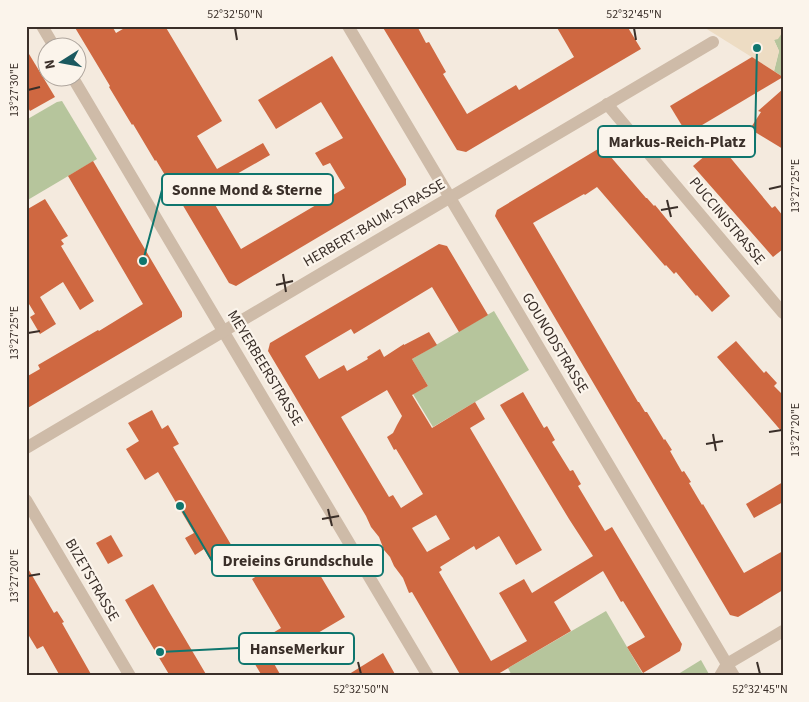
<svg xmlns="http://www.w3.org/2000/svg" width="809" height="702" viewBox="0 0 809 702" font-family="'Source Sans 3',sans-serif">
<rect width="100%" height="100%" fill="#f4eade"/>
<!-- green -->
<g fill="#b6c59c">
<path d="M779,26H783V77L774,71L779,51L774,40L781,30Z"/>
<path d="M62,101L97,159L26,201V120L57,102Z"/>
<path d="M494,311L529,370L433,427L413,394L428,386L412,359Z"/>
<path d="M606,611L644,676H512L508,668Z"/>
<path d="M701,660L710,676H675Z"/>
</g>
<!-- plaza -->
<path fill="#eddcc3" d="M702,26H779L782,33L778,39L774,40L779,51L774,71Z"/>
<!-- building -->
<g fill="#cf6841" fill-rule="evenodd">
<path d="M74,26H112L116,33L128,26H165L222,121L197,136L217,169L263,143L270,155L207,191L241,249L345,188L330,163L323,166L315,153L343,138L321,102L276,129L258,100L332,56L406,179V185L236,286L229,283L156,160L155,161L133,124L132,125L109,87L110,86Z"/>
<path d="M382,26H417L426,43L429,42L446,72L443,74L467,114L516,85L519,90L574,57L556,26H627L641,49L466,152L457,150Z"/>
<path d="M26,49L55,97L30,111L26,104Z"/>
<path d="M752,57L783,77L687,134L670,106Z"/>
<path d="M783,89V149L750,129L761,112L758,111Z"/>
<path d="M719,144L772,208L775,206L783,216V249L773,257L693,166Z"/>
<path d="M598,149H604L646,198H647L654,206L655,205L730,296L712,312L697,295L696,296L676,272L674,274L666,265L665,266L597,187L585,195L584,194L533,223L638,402H639L645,412H647L664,440L665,439L672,450L670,451L682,472L684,471L691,482L689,483L702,505L703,504L744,573L783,551V590L738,617L730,615L495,216L497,210Z"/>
<path d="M93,161L182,312V317L26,409V377L40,369L38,365L98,330L99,331L143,304L68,176Z"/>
<path d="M45,199L68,236L61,240L64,244L61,246L94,301L80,310L63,282L40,297L56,324L40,334L30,317L35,314L29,304L26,305V210Z"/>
<path d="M439,244L447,246L488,315L459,332L432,287L354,334L351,329L305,356L319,379L344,365L347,371L368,359L367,357L380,349L384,357L404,344V345L429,332L437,345L412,359L428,386L412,395L432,428L475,402L485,419L470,428L542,550L516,565L499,536L476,550L474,546L440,567L442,570L439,572L491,661L527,641L499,593L524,579L532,593L593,556L569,519L500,405L523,392L544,428L547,426L555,440L552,442L570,471L573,470L581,484L578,486L605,531L612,527L682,644L680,651L643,673L627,647L645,637L623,601L621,602L603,571L554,602L571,631L498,674L499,676H461L412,592L409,593L403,578L394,566L390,557L384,550L379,537L371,527L366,516L268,351L270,343ZM387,390L402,416L397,425L393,433L387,437L394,450L396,449L423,494L401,508L393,495L389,497L341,417ZM436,515L450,539L427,552L412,528Z"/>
<path d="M736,341L764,373L766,371L777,383L774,386L783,395V433L717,357Z"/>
<path d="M152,410L162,429L168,425L179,444L173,447L236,553L214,566L204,549L195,555L185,538L194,533L158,472L145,480L126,449L139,441L128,423Z"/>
<path d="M783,482V502L754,518L746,504Z"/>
<path d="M111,535L123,556L108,564L96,543Z"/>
<path d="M304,548L345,617L272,660L281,676H262L246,649L281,628L252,579Z"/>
<path d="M26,565L54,613L57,611L64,622L62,623L92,676H60L43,646L37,649L26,631Z"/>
<path d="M153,584L168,610L207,676H170L140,626L125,600Z"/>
<path d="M383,653L396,676H346Z"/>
</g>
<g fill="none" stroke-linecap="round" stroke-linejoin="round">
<!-- minor -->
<g stroke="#cebba8" stroke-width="12">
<path d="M42,26L55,48"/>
<path d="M348,26L734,676"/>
<path d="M73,78C191,277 310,476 428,676"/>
<path d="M607,104L783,313"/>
<path d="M26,448L713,42"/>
<path d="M26,500L130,676"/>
<path d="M720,676L727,664L783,631"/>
</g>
</g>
<!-- ticks -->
<path fill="none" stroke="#3a2f29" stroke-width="2" d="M235,28L237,40M634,28L636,40M28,90L40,87M769,189L782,186M667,200L671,217M661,210L678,207M283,274L286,292M276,285L293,281M28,333L40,331M769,432L782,430M713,434L716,451M706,444L723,441M328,509L332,526M322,519L339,516M28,576L40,574M358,662L361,674M757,662L760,674"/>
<g text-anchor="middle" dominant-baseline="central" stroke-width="4.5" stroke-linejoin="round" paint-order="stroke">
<!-- street labels -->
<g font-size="15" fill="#3a2f29" stroke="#fbf4eb">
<text transform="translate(727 221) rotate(50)">PUCCINISTRASSE</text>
<text transform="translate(374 223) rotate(-30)">HERBERT-BAUM-STRASSE</text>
<text transform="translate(555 343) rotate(59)">GOUNODSTRASSE</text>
<text transform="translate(265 368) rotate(59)">MEYERBEERSTRASSE</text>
<text transform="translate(92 580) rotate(60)">BIZETSTRASSE</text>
</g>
</g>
<!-- callouts -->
<path fill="none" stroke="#0f766e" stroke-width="2" d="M757 48L755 141M143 261L162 190M180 506L212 561M160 652L239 648"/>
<g fill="#0f766e" stroke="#fbf4eb" stroke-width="2">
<circle cx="757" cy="48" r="5"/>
<circle cx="143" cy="261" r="5"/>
<circle cx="180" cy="506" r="5"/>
<circle cx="160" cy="652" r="5"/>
</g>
<g fill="#fbf4eb" stroke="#0f766e" stroke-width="2">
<rect x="598" y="126" width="157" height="31" rx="5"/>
<rect x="162" y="174" width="171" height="31" rx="5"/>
<rect x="212" y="545" width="171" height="31" rx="5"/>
<rect x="239" y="633" width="115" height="31" rx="5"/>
</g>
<g font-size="16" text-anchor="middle" font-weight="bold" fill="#3a2f29">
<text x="677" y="147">Markus-Reich-Platz</text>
<text x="247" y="195">Sonne Mond &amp; Sterne</text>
<text x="298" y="566">Dreieins Grundschule</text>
<text x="297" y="654">HanseMerkur</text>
</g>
<!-- border -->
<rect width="809" height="702" fill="none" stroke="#fbf4eb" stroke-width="55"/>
<!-- north arrow -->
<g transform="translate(62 62) rotate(259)"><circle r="24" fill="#fbf4eb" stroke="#aea59d"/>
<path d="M0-4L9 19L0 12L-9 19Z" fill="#1b595f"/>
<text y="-8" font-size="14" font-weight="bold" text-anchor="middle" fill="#3a2f29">N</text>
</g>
<rect x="28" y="28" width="754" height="646" fill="none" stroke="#3a2f29" stroke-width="2"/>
<g font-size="12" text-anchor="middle" fill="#3a2f29">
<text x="235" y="18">52°32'50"N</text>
<text x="634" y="18">52°32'45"N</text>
<text transform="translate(14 90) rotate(-90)" y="4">13°27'30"E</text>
<text transform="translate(795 186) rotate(-90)" y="4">13°27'25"E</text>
<text transform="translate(14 333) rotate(-90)" y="4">13°27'25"E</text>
<text transform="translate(795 430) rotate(-90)" y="4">13°27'20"E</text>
<text transform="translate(14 576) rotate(-90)" y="4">13°27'20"E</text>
<text x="361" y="693">52°32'50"N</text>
<text x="760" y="693">52°32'45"N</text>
</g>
</svg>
